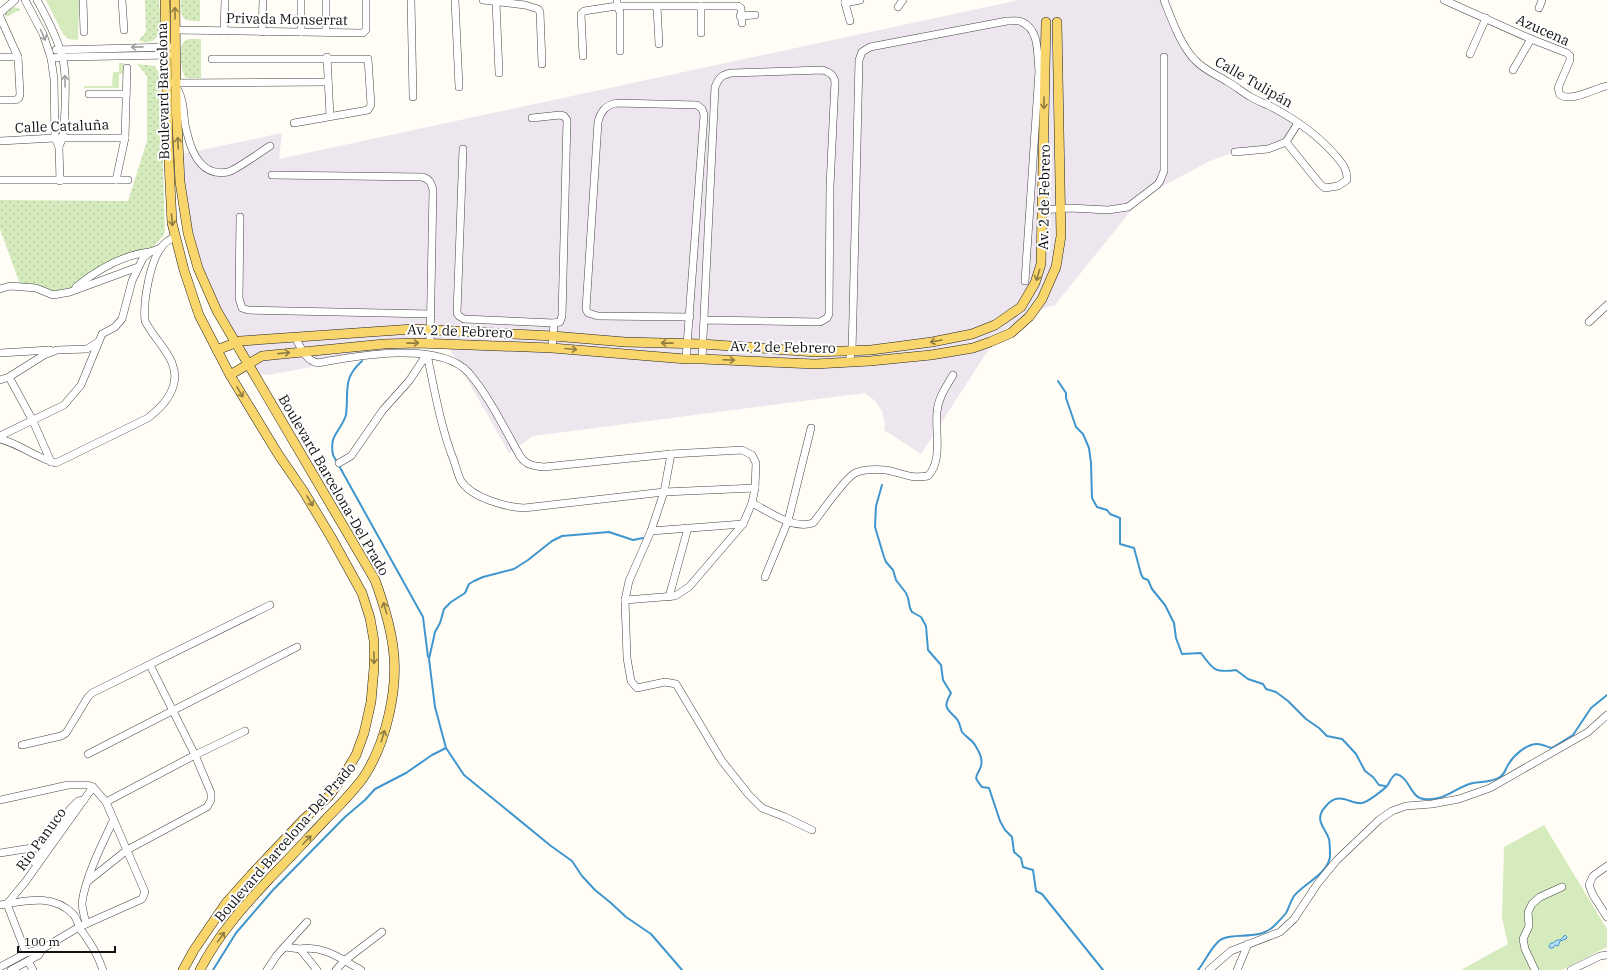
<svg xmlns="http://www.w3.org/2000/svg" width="1607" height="970" viewBox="0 0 1607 970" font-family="'IBM Plex Serif',serif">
<defs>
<pattern id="grass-dots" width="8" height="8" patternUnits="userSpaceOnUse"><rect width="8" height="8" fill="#d5ebbd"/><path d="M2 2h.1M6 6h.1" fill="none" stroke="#b6c8a1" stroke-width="1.8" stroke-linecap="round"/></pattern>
</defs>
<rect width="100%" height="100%" fill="#fffdf5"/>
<!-- industrial -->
<path fill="#eee6ef" d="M1019,0H1164L1194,59L1298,123L1286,142L1235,152L1210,161L1157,189L1133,208L1055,305L1028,313L998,335L921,454L884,430L885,424L882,411L874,400L865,393L533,436L509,453L446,342L268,375L253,374L198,268L178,155L282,133L279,159Z"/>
<!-- grass -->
<g fill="url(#grass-dots)">
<path d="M145,0H159C159,12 165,41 148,42C144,42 142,42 139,40L146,32Z"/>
<path d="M181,0H200V21C181,21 181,19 181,0Z"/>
<path d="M14,7L21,9L7,17L3,13Z"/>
<path d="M188,39H201V78H186C181,73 179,48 183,43C184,41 186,40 188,39Z"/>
<path d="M137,64L155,66L160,75L165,231L163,236L153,247L117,261L70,292L53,295L21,287L0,229V200L128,201L147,141V76Z"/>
</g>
<!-- park -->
<g fill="#d5ebbd">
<path d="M46,0H79L78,40L68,39L63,34Z"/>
<path d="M119,63H124V74H119V88H84V86H112L113,72H119Z"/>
<path d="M1544,825L1607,929V947L1562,970H1461L1508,944L1502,918L1504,847Z"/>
</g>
<!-- water -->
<path fill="#b9e0f7" stroke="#3f96cf" d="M1565,935L1567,937L1566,939L1560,941L1558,946L1555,945L1553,948H1550L1549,946L1551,943H1553L1557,940H1560Z"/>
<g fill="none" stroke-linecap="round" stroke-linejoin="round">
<!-- stream -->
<g stroke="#3f96cf" stroke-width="2">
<path d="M362,361C342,379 349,390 346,415C340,433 329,434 333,455L423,617L428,657"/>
<path d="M1058,381L1066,393V398L1076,427L1083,434L1089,448L1091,463L1092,498L1097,507L1107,510L1110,514L1120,518V544L1134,548L1141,574L1143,578L1148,580L1152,589L1165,605L1174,623L1176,638L1182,654L1201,653C1213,670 1215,673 1236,670L1248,679L1263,684L1266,689L1276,692L1288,701L1306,719L1319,728L1327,736L1342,739L1345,742L1356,754L1365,771L1373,777L1379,785L1385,786"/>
<path d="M882,485L876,506L875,527L884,557L886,562L893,570L896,580L906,593L908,598L910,608L912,612L921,617L926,626L928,650L941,665L943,680L951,693C943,707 946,708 956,718C960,722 960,728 962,732C966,737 972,740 975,745C979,752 983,758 981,766C977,778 972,775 982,787L989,788L1000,821L1005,830L1012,837L1014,852L1021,858L1023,867L1033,870L1036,891L1042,894L1103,970"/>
<path d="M643,538L633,540L609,532L562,536L552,541L528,560L514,569L483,577L474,581L469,584L465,593L451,602L444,609L440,623L435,632L429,659L435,707L446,748L464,775L551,846L572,861L582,876L595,890L611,903L626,917L651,934L682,970"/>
<path d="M213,970L236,933L273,890L345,817L365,800L375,789L406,773L432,755L446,748"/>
<path d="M1198,970C1205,962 1213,943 1222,939C1236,932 1259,941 1274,926C1277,923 1283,917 1286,913C1289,908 1290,902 1294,896C1303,884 1327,875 1330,857C1330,852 1330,844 1329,839C1325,827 1313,820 1326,806C1339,790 1351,805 1362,803C1368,802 1383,790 1387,786C1390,782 1391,777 1396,774C1410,777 1410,798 1424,799C1447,801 1455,787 1473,783C1482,781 1491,783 1500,777C1505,774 1505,770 1508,765C1513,756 1526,744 1537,744C1542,744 1547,747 1552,748L1573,735L1591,708L1607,695"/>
</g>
<defs>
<g id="minor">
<path d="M25,0L43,34L51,58L54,79L55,138L59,147L60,181"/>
<path d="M37,0C47,18 57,37 62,56C67,73 65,91 65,108C64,122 65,135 59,147"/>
<path d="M83,0L84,32"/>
<path d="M122,0L124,30"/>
<path d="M301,0V32"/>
<path d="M326,0V32"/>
<path d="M411,0L413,97"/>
<path d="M455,0L459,87"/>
<path d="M483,0L525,5L538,9L540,12L542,64"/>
<path d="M617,0V6L620,12V51"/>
<path d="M845,0V3L860,0"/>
<path d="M1164,0C1171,18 1181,46 1195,60C1204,70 1217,75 1228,82C1236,86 1243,93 1251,97C1257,101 1264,103 1270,106C1295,119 1318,135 1336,156C1342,163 1348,170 1347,180L1338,186L1325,188L1320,184L1286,142"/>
<path d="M1444,0L1531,39L1567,53L1570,56V60L1558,88L1560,95C1571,102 1594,89 1607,86"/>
<path d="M496,2L499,73"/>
<path d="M845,3L850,21"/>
<path d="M657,7L659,44"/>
<path d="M898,7L903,0"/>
<path d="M1539,8L1542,0"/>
<path d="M0,13L15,0"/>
<path d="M740,16L755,15"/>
<path d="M0,17L18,57L20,94L19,98L16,100H0"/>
<path d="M176,30L363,33L366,30V0"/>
<path d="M224,31L225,0"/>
<path d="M262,32L263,0"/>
<path d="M701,33V6"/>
<path d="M56,50L170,47"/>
<path d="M1470,54L1486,18"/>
<path d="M583,56L581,14L584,11L617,6H738L741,8L742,23"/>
<path d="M0,57H18"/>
<path d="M327,57L330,116"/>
<path d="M51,58L63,57L171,55"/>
<path d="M212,59H368L371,105L368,110L294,123"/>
<path d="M1513,70L1531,39"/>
<path d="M172,83L328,82"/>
<path d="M177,88C186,105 182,116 187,133C192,154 202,177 228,172C236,170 262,151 270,146"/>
<path d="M89,94H126"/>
<path d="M0,141L55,138H125"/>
<path d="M463,149L457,313L459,316L464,319L554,323L560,322L562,316L567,120L564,116L560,115L532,118"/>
<path d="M1235,152L1268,149L1286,142L1298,123"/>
<path d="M272,175L422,177C430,179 431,183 433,190L430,343"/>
<path d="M0,180H128"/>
<path d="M116,180L125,138L127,68"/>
<path d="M1042,210L1070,208L1108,210L1128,207L1157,185L1160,181L1164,171V57"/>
<path d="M240,217L239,298L242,308L248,310L431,314"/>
<path d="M76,287C98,269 122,255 150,252"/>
<path d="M0,289L10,286L36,288L53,295L70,292L138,267"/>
<path d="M1589,322L1607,305"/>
<path d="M295,337C301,348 305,360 318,363C355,356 440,340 469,373C490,398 504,428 520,456C526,465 533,466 544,467L671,454L742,450L752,455L756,463L755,488L752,503L743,524L689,587L675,596L625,600"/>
<path d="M552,348L554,323"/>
<path d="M0,353L50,350"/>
<path d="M686,359L704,115L702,109L697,105L616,103C605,106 601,111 598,122L586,309L588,313L598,316L690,317"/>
<path d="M702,359L715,87C719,78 721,75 731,73L823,70C830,73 833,74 835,81L830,186L829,314L827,318L820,322L705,320"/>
<path d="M849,361L852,350L853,314L859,60L862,52L870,47L1007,21C1011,21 1018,20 1022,22C1040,30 1037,55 1039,71L1025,281"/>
<path d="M9,377L33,421L51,462"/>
<path d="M0,380L9,377L44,355L57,350L87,349L98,342"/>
<path d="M0,436L64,405L81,385L102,334L115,327L122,319L132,281L143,258L150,252L161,248"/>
<path d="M0,439C20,444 36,458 56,463L148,418C159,409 168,401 173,387C182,361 156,343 145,321C143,302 150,258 164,244C167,241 171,239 174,237"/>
<path d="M671,454L664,492L651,531L629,581L625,600L627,658L631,681L637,688L665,682L676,684L722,761L749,795L762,808L785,817L812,830"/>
<path d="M339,463L351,456L383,410L409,381L425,357L428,359C435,393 441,428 454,461C456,467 458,475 461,481C472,498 506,507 524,508L664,492L755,488"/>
<path d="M752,503C770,512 793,530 813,523C823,511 843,480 855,473C864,469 876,469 886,470C903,473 909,479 928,476C943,460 935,433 937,412C938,398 946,387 953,375"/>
<path d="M651,531L743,524"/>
<path d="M765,577L788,521L811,428"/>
<path d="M669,597L688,528"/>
<path d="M22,745L61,736L66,733L88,697L92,693L270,605"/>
<path d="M88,754L297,647"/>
<path d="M0,800L68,785H87L93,787L106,802L145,892L142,899L79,927L42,949L26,953L0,967"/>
<path d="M106,802L195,755L245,731"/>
<path d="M0,853L44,846"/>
<path d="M34,862L71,808L78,801L84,800"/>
<path d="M1607,866L1593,876L1589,885L1593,895L1607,917"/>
<path d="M88,881L127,850L207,807L211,800V793L195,755L150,665"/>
<path d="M0,905C25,901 52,893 73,914C77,918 78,925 81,930C91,944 97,953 103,970"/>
<path d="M86,924C85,918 82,909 82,903C85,878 102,844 113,821"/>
<path d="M285,947L300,949L317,970"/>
<path d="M300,949C324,945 341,959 361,970"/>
<path d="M26,953L7,904L26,881L93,787"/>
<path d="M28,961L33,970"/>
<path d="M11,970L39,955L42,949"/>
<path d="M267,970L277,955L307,922"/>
<path d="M336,970L344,961L382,932"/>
<path d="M1209,970L1231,951L1280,932L1294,919L1318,883L1337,860L1379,820L1392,811L1406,806L1432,804L1459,799L1490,788L1588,732L1607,715"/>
<path d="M1237,970L1248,944"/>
<path d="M1535,970L1525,949L1523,939L1529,926L1528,912L1532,904L1540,897L1562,887"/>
<path d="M1571,970L1600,956L1607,955"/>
</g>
<g id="major">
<path d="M165,0L168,143L172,223L184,270L199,315L230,375L278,454L304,492L331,537L362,593L370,618L374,641V668L371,702L364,733L356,755L344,775L329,796L303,820L251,875L226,903L194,950L183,970"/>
<path d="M175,0L176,103L180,182L188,233L198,268L217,311L375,580C383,602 390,624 393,647C399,688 386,744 363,778C352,793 339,806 326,819C307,839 289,859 270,878C244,906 217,936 200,970"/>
<path d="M217,350L240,341L413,329L553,336L625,342L702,344L816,352L871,350L932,342L972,334L995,325L1021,307L1035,283L1041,264L1046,22"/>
<path d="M230,375L262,356L384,344L417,343L552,348L686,359H702L815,364L870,361L931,355L973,348L990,342L1011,333L1029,317L1042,299L1056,267L1061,236L1057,22"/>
</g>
</defs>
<!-- minor casing -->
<use href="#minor" stroke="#444" stroke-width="8"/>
<!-- major casing -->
<use href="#major" stroke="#222" stroke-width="10"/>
<!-- minor -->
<use href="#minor" stroke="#fff" stroke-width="7"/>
<!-- major -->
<use href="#major" stroke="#f9d66b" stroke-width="9"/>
</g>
<!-- one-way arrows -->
<defs><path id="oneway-shaft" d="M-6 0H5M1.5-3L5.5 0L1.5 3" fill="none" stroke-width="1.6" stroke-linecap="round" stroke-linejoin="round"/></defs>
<g stroke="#917d42">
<use href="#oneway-shaft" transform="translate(175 13) rotate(-91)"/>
<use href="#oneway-shaft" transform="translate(1044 103) rotate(91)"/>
<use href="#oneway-shaft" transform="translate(178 143) rotate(-93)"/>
<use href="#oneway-shaft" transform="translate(172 220) rotate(85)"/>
<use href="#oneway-shaft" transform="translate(1038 275) rotate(107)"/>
<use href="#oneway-shaft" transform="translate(936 341) rotate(170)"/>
<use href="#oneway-shaft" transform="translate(413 343) rotate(-1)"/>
<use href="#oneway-shaft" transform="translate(667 343) rotate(-179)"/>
<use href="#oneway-shaft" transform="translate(571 349) rotate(5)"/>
<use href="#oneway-shaft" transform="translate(284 353) rotate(-6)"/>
<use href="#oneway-shaft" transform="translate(729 360) rotate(2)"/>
<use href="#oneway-shaft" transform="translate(240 392) rotate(60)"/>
<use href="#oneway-shaft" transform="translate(310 501) rotate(59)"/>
<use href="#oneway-shaft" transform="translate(385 608) rotate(-107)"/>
<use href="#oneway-shaft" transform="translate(374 658) rotate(89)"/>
<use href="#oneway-shaft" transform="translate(383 736) rotate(-73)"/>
<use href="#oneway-shaft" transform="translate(307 840) rotate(-46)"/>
<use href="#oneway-shaft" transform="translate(221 937) rotate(-54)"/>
</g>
<g stroke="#a0a0a0">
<use href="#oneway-shaft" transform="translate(43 35) rotate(66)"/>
<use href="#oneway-shaft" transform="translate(137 47) rotate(179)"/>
<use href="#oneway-shaft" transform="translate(65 81) rotate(-91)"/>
</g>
<g text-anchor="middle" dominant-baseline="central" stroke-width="4" stroke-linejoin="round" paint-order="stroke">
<!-- street labels -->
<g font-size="14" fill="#111" stroke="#fff">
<text transform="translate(287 19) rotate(1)">Privada Monserrat</text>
<text transform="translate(1543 30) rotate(24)">Azucena</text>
<text transform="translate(1254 82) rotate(30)">Calle Tulipán</text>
<text transform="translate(163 91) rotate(-91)">Boulevard Barcelona</text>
<text transform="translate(62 126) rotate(-2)">Calle Cataluña</text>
<text transform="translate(1044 197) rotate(-89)">Av. 2 de Febrero</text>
<text transform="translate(460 331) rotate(2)">Av. 2 de Febrero</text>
<text transform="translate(783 347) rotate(1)">Av. 2 de Febrero</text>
<text transform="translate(334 485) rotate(60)">Boulevard Barcelona-Del Prado</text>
<text transform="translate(41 839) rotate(-54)">Rio Panuco</text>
<text transform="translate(285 842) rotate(-49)">Boulevard Barcelona-Del Prado</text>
</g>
</g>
<!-- scale -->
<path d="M18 946v6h97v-6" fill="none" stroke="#111111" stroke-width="2"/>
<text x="24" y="946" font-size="12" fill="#111111" stroke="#ffffff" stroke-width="3" paint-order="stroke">100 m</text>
</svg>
